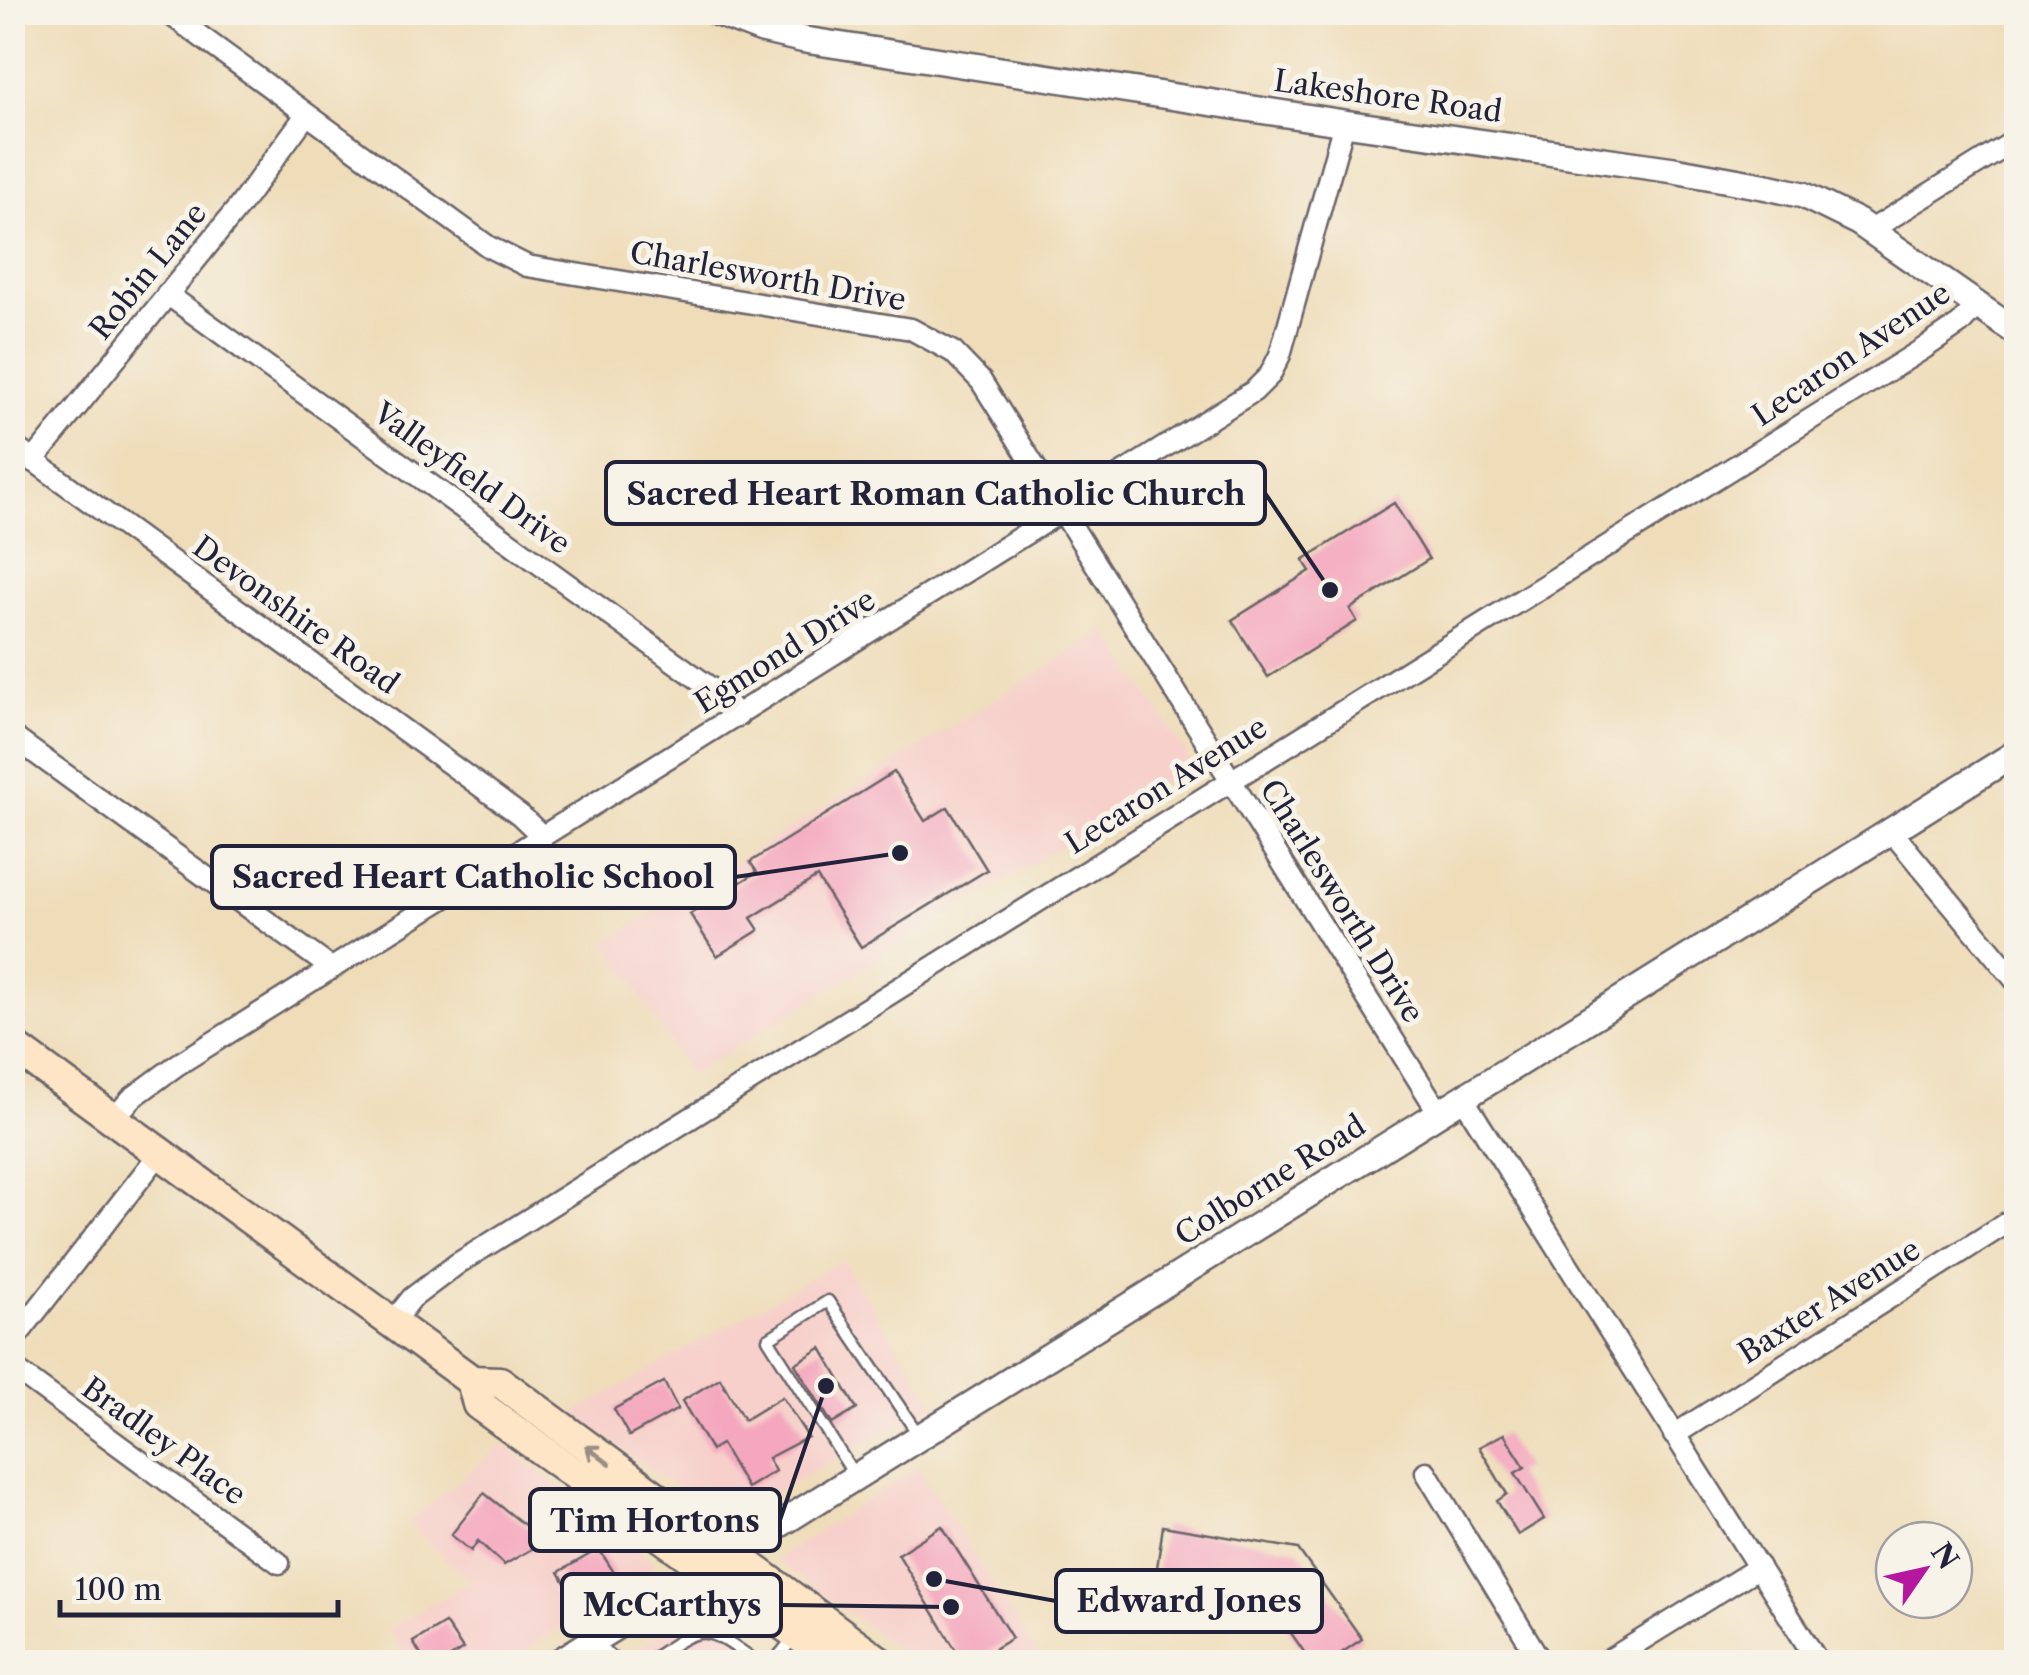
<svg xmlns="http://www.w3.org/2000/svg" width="2029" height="1675" viewBox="0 0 2029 1675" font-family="'Libre Caslon Text',serif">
<rect width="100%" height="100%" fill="#f7f3e8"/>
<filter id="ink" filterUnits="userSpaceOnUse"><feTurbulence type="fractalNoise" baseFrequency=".01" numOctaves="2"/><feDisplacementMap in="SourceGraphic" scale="20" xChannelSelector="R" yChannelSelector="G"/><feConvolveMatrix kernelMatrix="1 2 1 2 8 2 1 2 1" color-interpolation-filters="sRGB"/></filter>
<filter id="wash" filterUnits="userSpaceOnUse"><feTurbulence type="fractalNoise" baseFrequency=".0048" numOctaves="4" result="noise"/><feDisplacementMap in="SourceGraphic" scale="40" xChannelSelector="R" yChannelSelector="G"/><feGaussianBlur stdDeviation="2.25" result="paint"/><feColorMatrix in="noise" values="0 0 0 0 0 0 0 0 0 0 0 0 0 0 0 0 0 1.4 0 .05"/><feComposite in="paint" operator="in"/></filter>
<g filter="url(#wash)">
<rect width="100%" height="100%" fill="#efddba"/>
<!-- built -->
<g fill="#f7d0cb">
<path d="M1107,630L1193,764L690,1076L607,942Z"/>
<path d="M842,1260L936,1404L723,1521L573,1414Z"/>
<path d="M504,1444L656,1565L508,1662H411L388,1628L471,1582L407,1523Z"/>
<path d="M918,1467L1042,1662H916L775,1560Z"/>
<path d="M706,1605L790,1662H616Z"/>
</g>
<g id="blocks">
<!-- building -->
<g fill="#f4a7be">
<path d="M1394,503L1429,559L1350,609L1357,621L1268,677L1232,620L1310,571L1303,560Z"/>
<path d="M894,772L925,821L948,807L987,870L861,947L817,877L751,918L759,930L717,956L690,914L757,872L750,862Z"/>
<path d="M821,1348L857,1409L832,1424L795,1364Z"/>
<path d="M720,1378L744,1420L782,1397L808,1437L768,1458L775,1471L747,1488L721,1444L711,1450L682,1401Z"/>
<path d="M664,1382L678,1409L629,1436L614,1409Z"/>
<path d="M1504,1434L1525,1467L1515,1473L1544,1519L1518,1535L1497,1501L1507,1494L1479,1447Z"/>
<path d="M484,1493L545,1541L504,1565L478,1541L471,1551L451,1535Z"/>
<path d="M942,1526L1012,1638L972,1662H963L898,1554Z"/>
<path d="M1163,1526L1298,1549L1362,1639L1328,1662H1311L1271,1604L1154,1589Z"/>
<path d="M599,1549L615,1574L574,1599L559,1572Z"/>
<path d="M445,1623L463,1649L443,1662H425L413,1642Z"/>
</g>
</g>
</g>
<g filter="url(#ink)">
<use href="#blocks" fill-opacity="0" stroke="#6a6367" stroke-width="2.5"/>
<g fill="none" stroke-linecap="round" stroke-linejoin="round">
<defs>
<g id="service">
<path d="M855,1476L768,1339L828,1301L920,1437"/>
<path d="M594,1642L617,1662"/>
<path d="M648,1662C704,1624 701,1622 757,1662"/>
<path d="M774,1662L795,1636"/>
</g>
<g id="minor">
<path d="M167,12L489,247L527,266L911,329L953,352L981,381L1439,1113"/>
<path d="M1871,230L2016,140"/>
<path d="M167,294L719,694L738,716"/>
<path d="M12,445L520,815L542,836"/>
<path d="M33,461L241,204L306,115"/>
<path d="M12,736L331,968"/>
<path d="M1892,832L2016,981"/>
<path d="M1463,1098L1818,1662"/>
<path d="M113,1119L132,1098L177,1065L1254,391L1270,375L1280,355L1344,123"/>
<path d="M392,1323L412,1298L457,1264L1923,349L1960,324L1978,304"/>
<path d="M12,1342L160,1153"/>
<path d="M12,1367L279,1563"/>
<path d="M1674,1435L2016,1217"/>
<path d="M1426,1472L1541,1662"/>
<path d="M12,1654L26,1662"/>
<path d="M1606,1662L1759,1567"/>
</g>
<g id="tertiary">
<path d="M715,12L762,30L805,40L1344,123L1674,170L1768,187L1803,195L1858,222L2016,332"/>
<path d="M559,1662L2016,753"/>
</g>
<g id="secondary">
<path d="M12,1045L472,1381"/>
<path d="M472,1381L500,1382L880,1662"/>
<path d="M472,1381L478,1404L835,1662"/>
</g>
</defs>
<!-- service casing -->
<use href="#service" stroke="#6a6367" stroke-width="15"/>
<!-- minor casing -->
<use href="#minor" stroke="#6a6367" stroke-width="25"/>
<!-- tertiary casing -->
<use href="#tertiary" stroke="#6a6367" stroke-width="30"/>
<!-- secondary casing -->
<use href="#secondary" stroke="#6a6367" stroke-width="35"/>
<!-- service -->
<use href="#service" stroke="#fff" stroke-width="10"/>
<!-- minor -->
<use href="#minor" stroke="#fff" stroke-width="20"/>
<!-- tertiary -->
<use href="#tertiary" stroke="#fff" stroke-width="25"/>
<!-- secondary -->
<use href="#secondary" stroke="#fde5c5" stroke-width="30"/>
</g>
<!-- one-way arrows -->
<defs><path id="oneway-shaft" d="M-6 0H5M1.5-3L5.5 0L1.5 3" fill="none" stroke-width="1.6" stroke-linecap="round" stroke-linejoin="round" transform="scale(2.5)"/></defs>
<use stroke="#9a8d87" href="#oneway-shaft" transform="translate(598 1455) rotate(-143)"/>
</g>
<g text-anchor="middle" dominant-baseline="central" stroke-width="10" stroke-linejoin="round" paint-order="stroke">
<!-- street labels -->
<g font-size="30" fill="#22223b" stroke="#f7f3e8">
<text transform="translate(1388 96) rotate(8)">Lakeshore Road</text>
<text transform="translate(148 271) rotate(-51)">Robin Lane</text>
<text transform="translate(768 276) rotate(10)">Charlesworth Drive</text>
<text transform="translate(1851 354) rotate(-34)">Lecaron Avenue</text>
<text transform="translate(472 478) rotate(36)">Valleyfield Drive</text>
<text transform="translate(296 615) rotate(36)">Devonshire Road</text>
<text transform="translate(785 651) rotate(-32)">Egmond Drive</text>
<text transform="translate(1166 785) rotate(-32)">Lecaron Avenue</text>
<text transform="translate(1342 901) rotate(58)">Charlesworth Drive</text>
<text transform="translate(1270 1180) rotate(-32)">Colborne Road</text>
<text transform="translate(1829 1301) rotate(-32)">Baxter Avenue</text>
<text transform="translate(164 1441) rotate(36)">Bradley Place</text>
</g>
</g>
<!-- callouts -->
<path fill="none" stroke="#22223b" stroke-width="4" d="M1330 590L1265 493M900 853L735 877M826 1386L780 1520M934 1579L1056 1601M951 1607L781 1605"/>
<g fill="#22223b" stroke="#f7f3e8" stroke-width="4">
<circle cx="1330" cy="590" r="10"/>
<circle cx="900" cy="853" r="10"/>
<circle cx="826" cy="1386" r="10"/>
<circle cx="934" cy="1579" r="10"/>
<circle cx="951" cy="1607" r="10"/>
</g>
<g fill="#f7f3e8" stroke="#22223b" stroke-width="4">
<rect x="606" y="462" width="659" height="62" rx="10"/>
<rect x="212" y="846" width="523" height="62" rx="10"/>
<rect x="530" y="1489" width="250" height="62" rx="10"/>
<rect x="1056" y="1570" width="266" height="62" rx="10"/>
<rect x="562" y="1574" width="219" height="62" rx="10"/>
</g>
<g font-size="32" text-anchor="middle" font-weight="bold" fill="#22223b">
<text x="936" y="505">Sacred Heart Roman Catholic Church</text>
<text x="473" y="888">Sacred Heart Catholic School</text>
<text x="655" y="1532">Tim Hortons</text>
<text x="1189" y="1612">Edward Jones</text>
<text x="672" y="1616">McCarthys</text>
</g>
<!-- margin -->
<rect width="2029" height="1675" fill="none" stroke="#f7f3e8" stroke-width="50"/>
<!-- north arrow -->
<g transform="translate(1924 1570) rotate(56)"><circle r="48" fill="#f7f3e8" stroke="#a29fa3" stroke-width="2.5"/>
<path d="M0-8L18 38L0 25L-18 38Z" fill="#b5179e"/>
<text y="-15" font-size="28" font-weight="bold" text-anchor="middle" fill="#22223b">N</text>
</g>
<!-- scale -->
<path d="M60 1600v15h278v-15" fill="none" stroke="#22223b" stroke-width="5"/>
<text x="75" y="1600" font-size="30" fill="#22223b" stroke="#f7f3e8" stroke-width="8" paint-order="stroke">100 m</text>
</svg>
